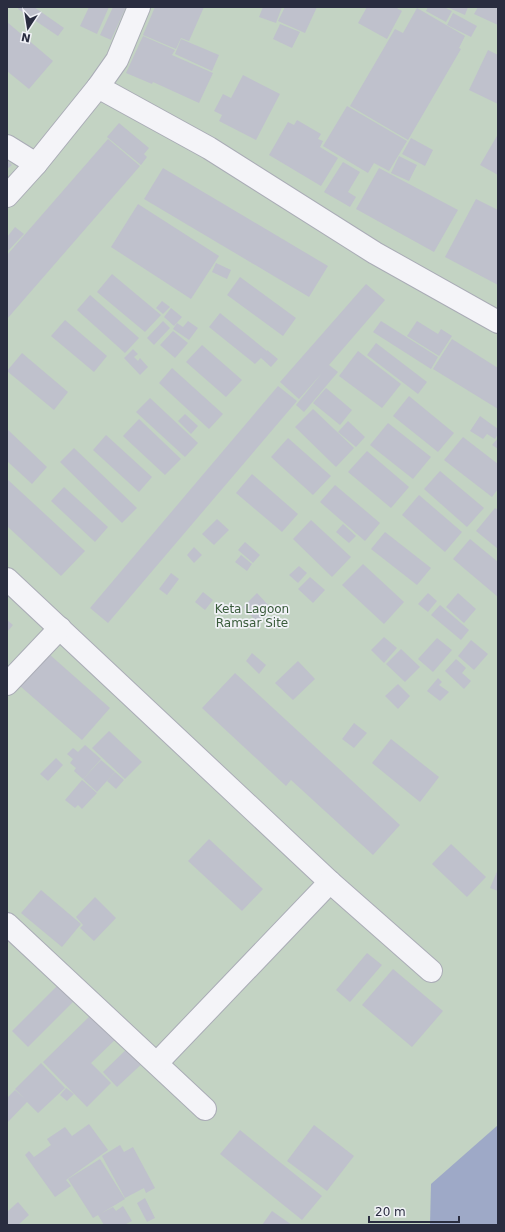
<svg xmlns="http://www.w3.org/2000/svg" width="505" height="1232" viewBox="0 0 505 1232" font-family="'DejaVu Sans',sans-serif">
<rect width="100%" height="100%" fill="#e1e3e9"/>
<!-- green -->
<rect fill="#c3d3c3" x="7" y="7" width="491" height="1218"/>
<!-- water -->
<path fill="#9ea9c7" d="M498,1125V1225H430L431,1184Z"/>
<!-- building -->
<g fill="#bfc1cc">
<path d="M19,7H34L64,28L58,36L18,9Z"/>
<path d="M89,7H109L97,34L80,26Z"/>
<path d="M113,7H126L111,40L100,35Z"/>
<path d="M155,7H204L189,41L181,38L176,49L143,35Z"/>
<path d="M263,7H282L276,23L259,17Z"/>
<path d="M285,7H317L305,33L278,21Z"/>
<path d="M367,7H395L402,11L387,39L358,23Z"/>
<path d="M428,7H444L452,11L446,22L426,11Z"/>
<path d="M447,7H468L465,15Z"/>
<path d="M478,7H498V25L474,14Z"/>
<path d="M417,8L465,36L459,48L461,49L408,140L350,106L395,29L403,33Z"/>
<path d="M453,13L477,26L471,37L447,25Z"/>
<path d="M7,22L53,61L29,89L7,71Z"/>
<path d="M280,24L300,32L292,48L273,39Z"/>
<path d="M143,36L175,50L172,55L213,73L199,103L153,82L152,84L126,73Z"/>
<path d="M181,39L219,55L212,71L175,54Z"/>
<path d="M488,50L498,55V104L469,90Z"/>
<path d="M243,75L280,94L256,140L219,121L222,115L214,111L223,94L231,98Z"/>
<path d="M347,106L407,141L389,171L374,163L368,173L323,146Z"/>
<path d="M297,120L321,134L318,139L323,141L320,147L338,158L321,186L269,155L288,122L294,125Z"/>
<path d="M119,123L149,148L144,154L147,157L141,165L107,137Z"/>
<path d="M498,134V175L480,165Z"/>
<path d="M411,138L433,150L425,166L402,154Z"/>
<path d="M108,139L140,166L7,319V255Z"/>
<path d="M399,156L417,165L409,181L391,173Z"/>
<path d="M7,160L12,165L7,169Z"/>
<path d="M343,162L360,172L348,192L356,197L350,207L324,192Z"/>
<path d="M163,168L328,266L309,297L144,199Z"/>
<path d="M379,168L458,210L434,252L356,209Z"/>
<path d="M476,199L498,210V285L445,257Z"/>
<path d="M138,204L219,256L191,299L111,247Z"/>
<path d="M15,227L24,234L7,252V237Z"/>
<path d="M216,263L231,270L227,279L212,272Z"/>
<path d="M112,274L161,315L145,332L97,292Z"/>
<path d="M240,277L296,318L283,336L227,295Z"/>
<path d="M366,284L385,300L329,365L338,372L304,412L296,405L322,373L299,399L280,382Z"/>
<path d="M90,295L139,338L125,353L77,310Z"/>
<path d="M162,301L170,307L163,314L156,308Z"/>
<path d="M171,308L182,317L174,326L164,317Z"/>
<path d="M220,313L267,351V350L278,359L271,367L261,358L255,364L209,327Z"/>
<path d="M65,320L107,356L94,372L51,336Z"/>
<path d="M163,321L170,328L154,345L147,338Z"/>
<path d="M188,321L198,328L189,340L173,329L177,323L183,327Z"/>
<path d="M381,321L438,357L431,369L373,332Z"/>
<path d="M417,321L438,334L441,329L452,336L439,356L407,336Z"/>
<path d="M173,331L188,343L175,358L160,345Z"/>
<path d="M452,339L498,368V409L433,369Z"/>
<path d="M376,343L427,382L418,394L367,355Z"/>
<path d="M202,345L242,380L226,397L186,362Z"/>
<path d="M133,349L138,354L134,357L138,361L140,358L148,367L140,375L124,358Z"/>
<path d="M358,351L401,384L382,408L339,376Z"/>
<path d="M22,353L68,392L54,410L7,371Z"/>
<path d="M172,368L223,414L209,429L159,383Z"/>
<path d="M278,386L297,401L108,623L90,608Z"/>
<path d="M326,388L352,410L340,425L313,403Z"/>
<path d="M409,396L454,433L438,452L393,416Z"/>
<path d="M150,398L198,443L185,457L136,412Z"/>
<path d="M313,409L354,448L336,467L295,427Z"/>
<path d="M185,414L198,426L191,434L178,421Z"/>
<path d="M480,416L498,429V434L495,439L487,434L483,439L470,431Z"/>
<path d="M139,419L181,459L165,475L123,436Z"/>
<path d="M348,421L365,437L356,447L338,432Z"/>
<path d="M388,423L431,457L413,479L370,445Z"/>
<path d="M7,429L47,467L32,484L7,461Z"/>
<path d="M106,435L152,477L139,492L93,450Z"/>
<path d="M463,437L498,464V489L492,497L444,460Z"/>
<path d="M288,438L331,476L313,495L271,457Z"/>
<path d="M498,438V449L492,445Z"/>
<path d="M74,448L137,508L122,523L60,462Z"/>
<path d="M367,451L409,487L391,508L348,472Z"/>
<path d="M440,471L484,508L467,527L424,489Z"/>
<path d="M252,474L298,514L282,532L236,493Z"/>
<path d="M7,479L85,551L61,576L7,526Z"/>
<path d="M335,485L380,523L365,541L320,502Z"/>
<path d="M64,487L108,527L95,542L51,501Z"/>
<path d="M419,495L462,532L445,552L402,515Z"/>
<path d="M495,508L498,510V549L476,531Z"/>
<path d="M217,519L229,530L214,545L202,534Z"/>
<path d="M311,520L351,557L332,577L293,539Z"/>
<path d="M343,524L356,536L349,543L336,532Z"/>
<path d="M385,532L431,568L417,585L371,549Z"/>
<path d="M470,539L498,562V597L453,559Z"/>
<path d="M245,542L260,555L253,563L238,550Z"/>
<path d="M194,547L202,555L194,563L187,555Z"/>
<path d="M241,555L252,564L247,571L235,562Z"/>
<path d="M363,564L404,602L384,624L342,585Z"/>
<path d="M299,566L307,573L298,583L289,575Z"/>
<path d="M171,573L179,579L167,595L159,589Z"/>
<path d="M310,577L325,590L313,603L298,589Z"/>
<path d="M203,592L213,600L205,610L195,602Z"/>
<path d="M257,593L271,608L257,622L243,607Z"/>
<path d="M428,593L437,601L428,612L418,604Z"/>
<path d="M458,593L476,609L464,623L446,607Z"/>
<path d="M440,605L469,630L461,640L431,615Z"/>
<path d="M7,620L13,625L7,632Z"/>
<path d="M384,637L397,648L384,663L371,650Z"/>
<path d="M437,638L452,650L433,672L418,659Z"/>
<path d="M471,640L488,654L474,670L458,656Z"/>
<path d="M401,649L420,667L405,682L386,664Z"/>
<path d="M252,653L266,665L259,674L246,661Z"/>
<path d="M49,654L110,708L82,740L20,686Z"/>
<path d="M456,659L466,668L462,673L471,681L464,689L445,671Z"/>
<path d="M298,661L315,679L293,700L275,683Z"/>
<path d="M235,673L400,825L373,855L291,780L286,786L202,708Z"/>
<path d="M438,678L442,682L439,685L449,692L440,701L427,691Z"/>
<path d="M398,684L410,696L398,709L385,696Z"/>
<path d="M354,723L367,733L354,748L342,739Z"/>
<path d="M109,731L142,762L125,779L92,748Z"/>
<path d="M391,739L439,777L420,802L372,763Z"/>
<path d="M85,745L101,759L83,779L74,771L76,768L70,763L73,759L67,754L73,748L78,752Z"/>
<path d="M56,758L63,765L48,781L40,774Z"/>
<path d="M101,760L115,772L97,792L83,779Z"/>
<path d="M115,772L124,780L116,789L107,781Z"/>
<path d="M82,780L97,793L82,809L78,805L75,808L65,800Z"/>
<path d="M209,839L263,889L242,911L188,861Z"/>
<path d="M451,844L486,877L467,897L432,864Z"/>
<path d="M498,869V891L490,888Z"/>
<path d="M41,890L81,924L62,947L21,913Z"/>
<path d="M95,897L116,918L94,941L80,928L83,925L76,917Z"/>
<path d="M367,953L382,965L350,1002L336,990Z"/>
<path d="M393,969L443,1011L412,1047L362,1005Z"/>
<path d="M57,986L73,1002L28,1047L12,1031Z"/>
<path d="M95,1011L119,1036L91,1063L111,1083L87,1107L43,1062Z"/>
<path d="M132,1044L147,1059L117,1087L103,1072Z"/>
<path d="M41,1063L65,1088L38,1113L27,1102L7,1123V1098L15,1090L25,1099L15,1089Z"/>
<path d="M66,1088L74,1094L67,1101L60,1095Z"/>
<path d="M89,1124L108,1150L66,1180L71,1186L55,1197L25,1155L29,1151L34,1157L51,1145L47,1139L65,1127L72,1136Z"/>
<path d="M314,1125L354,1156L327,1191L287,1161Z"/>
<path d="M240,1130L322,1196L302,1220L220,1154Z"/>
<path d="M120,1145L124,1152L133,1147L155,1188L146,1193L144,1188L125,1198L102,1156Z"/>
<path d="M100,1159L125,1199L100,1214L113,1207L116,1211L123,1206L132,1221L124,1225H104L98,1215L93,1218L68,1179Z"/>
<path d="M145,1198L155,1218L147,1222L137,1203Z"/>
<path d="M18,1202L29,1215L18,1225H7V1212Z"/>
<path d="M272,1211L292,1225H262Z"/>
</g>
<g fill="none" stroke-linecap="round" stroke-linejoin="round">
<defs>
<g id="street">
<path d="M98,87L209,148L375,253L498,322"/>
<path d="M7,146L36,164"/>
<path d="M7,196L36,164L98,87L117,60L139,7"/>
<path d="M7,579L330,882L431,971"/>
<path d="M7,684L60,628"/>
<path d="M7,924L205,1109"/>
<path d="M157,1063L330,882"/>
</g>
</defs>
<!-- street casing -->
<use href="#street" stroke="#aaacb6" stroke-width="24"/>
<!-- street -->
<use href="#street" stroke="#f4f4f8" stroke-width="22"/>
</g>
<g text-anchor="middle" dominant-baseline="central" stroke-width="3.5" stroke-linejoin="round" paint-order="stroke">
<!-- park labels -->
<g font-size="12" fill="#395b3a" stroke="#f1f2f7">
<text x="252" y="609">Keta Lagoon<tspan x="252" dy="14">Ramsar Site</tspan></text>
</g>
</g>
<!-- border -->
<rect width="505" height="1232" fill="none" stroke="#2a2d40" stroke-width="16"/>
<!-- north arrow -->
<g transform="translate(28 28) rotate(192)" stroke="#f1f2f7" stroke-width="3" paint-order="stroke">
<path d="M0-3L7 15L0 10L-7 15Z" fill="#2a2d40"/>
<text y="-6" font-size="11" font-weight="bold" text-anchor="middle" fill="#2a2d40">N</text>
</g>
<!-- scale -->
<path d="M369 1216v6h90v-6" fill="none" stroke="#2a2d40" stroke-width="2"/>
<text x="375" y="1216" font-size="12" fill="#2a2d40" stroke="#f1f2f7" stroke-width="3" paint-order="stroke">20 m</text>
</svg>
